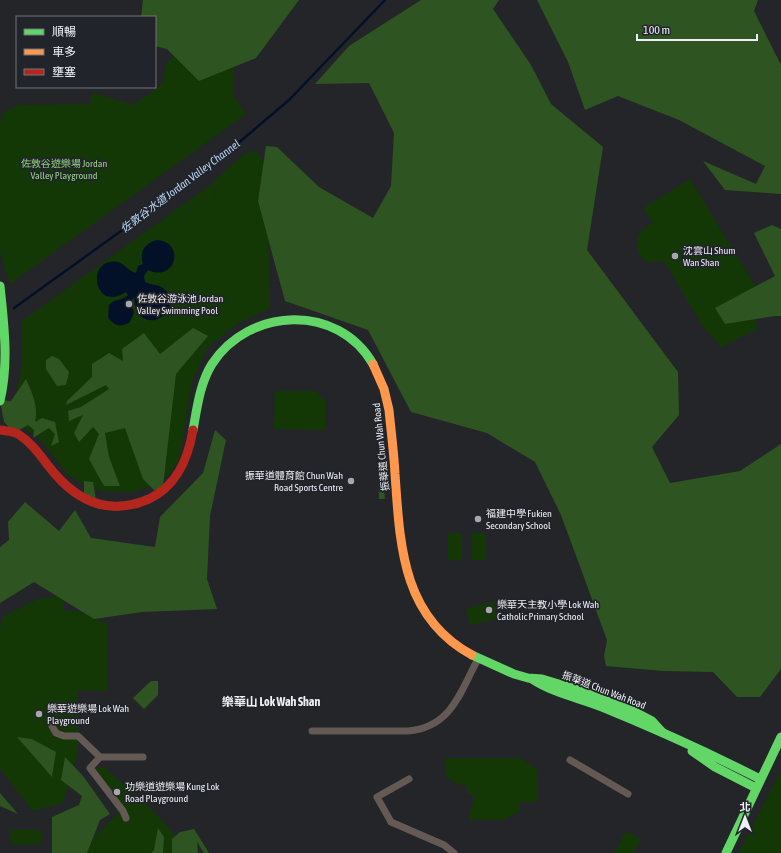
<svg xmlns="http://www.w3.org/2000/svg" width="781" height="853" viewBox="0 0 781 853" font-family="'Asap Condensed','Noto Sans TC',sans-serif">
<rect width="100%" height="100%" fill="#242529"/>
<!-- green -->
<g fill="#133806">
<path d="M236,8L233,95L246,114L10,284L0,252V120L4,118V112L18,105L89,104L93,93L133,105L151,93L163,82L166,63Z"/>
<path d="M257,151L276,182L268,219L270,308L237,324L207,348L192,381L179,460L169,475L154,485L133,492L102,491L83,484L67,474L42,441L32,433L218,300L31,433L11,418L21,371L22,321L212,184L236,281L212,183L245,153Z"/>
<path d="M690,179L758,291L754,309L757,329L721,347L702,325L664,261L649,262L643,259C632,243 636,232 653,223L643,208Z"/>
<path d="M275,391H316L325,401V430L274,429Z"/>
<rect x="448" y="533" width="14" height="27"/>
<rect x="472" y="533" width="14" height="27"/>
<path d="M64,595V610L80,612L94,619L107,623V691H78V751L63,803L33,811L0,769V628L3,617L38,599Z"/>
<path d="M494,601L498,618L470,625L466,609Z"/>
<path d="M446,758H520L538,770V802H520V811L503,820H470V809L473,806L474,794H467V786L459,785L445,776Z"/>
<path d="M104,767C125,787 178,828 184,853H87L95,836L119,813L90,771L94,768Z"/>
<path d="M781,770V853H739Z"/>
<path d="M10,830H41V844L11,845Z"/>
<path d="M626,831L641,839L633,853H614Z"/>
</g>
<!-- forest -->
<g fill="#2e5421">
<path d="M143,0H299L256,58L199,81L167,49L155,46V17H141Z"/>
<path d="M421,0H499L493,9L531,65L551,104L603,147L587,250L678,372L679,415L652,447L670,483L740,471L781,444V669L760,697H737L713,672L663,671L606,666L604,656L607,640L561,515L535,462L487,433L411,412L368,330L285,301L258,201L266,146L277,147L319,187L373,218L391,186L394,133L369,83L315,84L349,46Z"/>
<path d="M537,0H758L754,11L781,65V194L725,190L703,161L756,184L765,166L679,120L618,96L585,110L568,62Z"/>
<path d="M772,225L781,229V316H775L725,324L715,308L775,276L754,233Z"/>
<path d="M193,328L208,336L176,374L163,486L155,491L143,479L125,428L105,433L109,457L120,486H104L89,459L99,434L93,427L79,442L74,433L83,415L69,421L68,411L81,407L109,389L106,385L66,405L67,401L92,377V364L109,353L123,361L122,349L144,333L160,354Z"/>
<path d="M52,356L59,359L69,372L66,385L57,386L46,369V360Z"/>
<path d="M26,379C32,393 39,407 35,422L42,418L55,422L59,442L51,446L55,434L49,428L33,438L34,430L28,425L14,433L4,422L0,400L11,401Z"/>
<path d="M215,430L226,440L210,516L207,579L217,609L142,612L94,619L34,582L0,603V547L9,540L8,522L25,502L59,531L75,510L91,538L155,547L160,517L203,473Z"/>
<path d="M378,461H382L385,499H379Z"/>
<path d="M84,481L93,482L96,500L84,494Z"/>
<path d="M151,681H158V695L144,709L133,698Z"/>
<path d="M17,737L32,739L56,752L52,777Z"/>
<path d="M65,757L83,776L110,814L100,820L87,853H52V817L79,805L82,796L61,780Z"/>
<path d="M0,793L18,814L0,806Z"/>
<path d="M158,828L164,837L163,853H151L154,850Z"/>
<path d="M194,829L209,853H204L197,842L198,853H172V839L180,832Z"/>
</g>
<!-- water -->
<path fill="#031128" d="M157,240C186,242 176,283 148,270L144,276L145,282C151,285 157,284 163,288C185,304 152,337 136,310L134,297L130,303L134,312L130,322C122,328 113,326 108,317L109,305C115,298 123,301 128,295L126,292C93,314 85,256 118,262C125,264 128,271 136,273L138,266L143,264C139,252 145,243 157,240Z"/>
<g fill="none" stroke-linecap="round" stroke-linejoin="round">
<!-- stream -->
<path stroke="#031128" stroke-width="2.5" d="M14,308L210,167L289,100L385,0"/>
<!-- street -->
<g stroke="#655955" stroke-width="7">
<path d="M52,726L56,733L64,736H78L100,757H143"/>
<path d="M312,731H408C452,727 460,692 478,659"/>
<path d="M100,757L90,768L123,811L126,818"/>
<path d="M570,760L628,794"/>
<path d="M409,779L377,797L391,822L444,845L454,853"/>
</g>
<!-- fast -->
<g stroke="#63d668" stroke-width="9">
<path d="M0,286C4,325 9,363 0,401"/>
<path d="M193,430C197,408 200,383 212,364C249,307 338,303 373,364"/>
<path d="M472,655L514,674L528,678L542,679L572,688L633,711L652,721L663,733"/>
<path d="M532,679C553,693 579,698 602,707C656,729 709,753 760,779"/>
<path d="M692,751L715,767L756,788"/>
<path d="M726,853L781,737"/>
</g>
<!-- slow -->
<path stroke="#ff974d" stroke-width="9" d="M373,364L384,389L389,410C391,431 394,453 395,474C400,545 402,617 472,655"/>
<!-- jam -->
<path stroke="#b3261e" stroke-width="9" d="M0,430C5,431 13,431 18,434C34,444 43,460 55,474C81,504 112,515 149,499C177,486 188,459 193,430"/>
</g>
<!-- markers -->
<g fill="#a7a8ac" stroke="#22242b" stroke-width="1.5">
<circle cx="675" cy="256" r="4"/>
<circle cx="129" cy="304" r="4"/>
<circle cx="351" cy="481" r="4"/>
<circle cx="478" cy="519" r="4"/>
<circle cx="489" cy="610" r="4"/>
<circle cx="39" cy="714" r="4"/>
<circle cx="117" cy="792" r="4"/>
</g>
<g text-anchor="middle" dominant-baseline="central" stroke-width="3.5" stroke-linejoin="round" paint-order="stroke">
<!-- park labels -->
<g font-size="10" fill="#94d480" stroke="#22242b">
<text x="64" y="163">佐敦谷遊樂場 Jordan<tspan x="64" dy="12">Valley Playground</tspan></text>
</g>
<!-- poi labels -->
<g font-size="10" fill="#edeff3" stroke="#22242b" text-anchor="start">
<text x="683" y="250">沈雲山 Shum<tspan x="683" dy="12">Wan Shan</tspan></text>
<text x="137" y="298">佐敦谷游泳池 Jordan<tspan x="137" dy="12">Valley Swimming Pool</tspan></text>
<text x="343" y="475" text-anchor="end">振華道體育館 Chun Wah<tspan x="343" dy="12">Road Sports Centre</tspan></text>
<text x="486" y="513">福建中學 Fukien<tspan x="486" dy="12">Secondary School</tspan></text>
<text x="497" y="604">樂華天主教小學 Lok Wah<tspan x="497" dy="12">Catholic Primary School</tspan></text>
<text x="47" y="708">樂華遊樂場 Lok Wah<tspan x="47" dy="12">Playground</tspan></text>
<text x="125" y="786">功樂道遊樂場 Kung Lok<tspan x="125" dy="12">Road Playground</tspan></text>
</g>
<!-- street labels -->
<g font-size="10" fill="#edeff3" stroke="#22242b">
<text transform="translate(381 447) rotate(-96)">振華道 Chun Wah Road</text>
<text transform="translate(604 690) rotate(21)">振華道 Chun Wah Road</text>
</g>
<!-- water labels -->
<g font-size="11" font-style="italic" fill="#bed9f9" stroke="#22242b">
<text transform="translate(180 186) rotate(-37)">佐敦谷水道 Jordan Valley Channel</text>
</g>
<!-- quarter labels -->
<g font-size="12" font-weight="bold" fill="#edeff3" stroke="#22242b">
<text x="271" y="702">樂華山 Lok Wah Shan</text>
</g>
</g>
<!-- legend -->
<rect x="16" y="16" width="140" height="72" fill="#22242b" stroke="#73757b"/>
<rect x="24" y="29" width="20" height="6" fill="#63d668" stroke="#73757b"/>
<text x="52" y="36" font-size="12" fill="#edeff3">順暢</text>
<rect x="24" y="49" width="20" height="6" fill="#ff974d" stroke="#73757b"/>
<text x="52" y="56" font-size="12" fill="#edeff3">車多</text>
<rect x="24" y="69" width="20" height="6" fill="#b3261e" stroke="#73757b"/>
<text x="52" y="76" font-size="12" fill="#edeff3">壅塞</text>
<!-- north arrow -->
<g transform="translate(745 817)" stroke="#22242b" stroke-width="3" paint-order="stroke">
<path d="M0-3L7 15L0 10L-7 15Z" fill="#edeff3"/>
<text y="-6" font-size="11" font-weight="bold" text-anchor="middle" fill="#edeff3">北</text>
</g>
<!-- scale -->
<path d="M637 34v6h120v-6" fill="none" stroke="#edeff3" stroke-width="2"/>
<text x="643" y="34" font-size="12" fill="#edeff3" stroke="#22242b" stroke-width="3" paint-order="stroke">100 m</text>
</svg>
